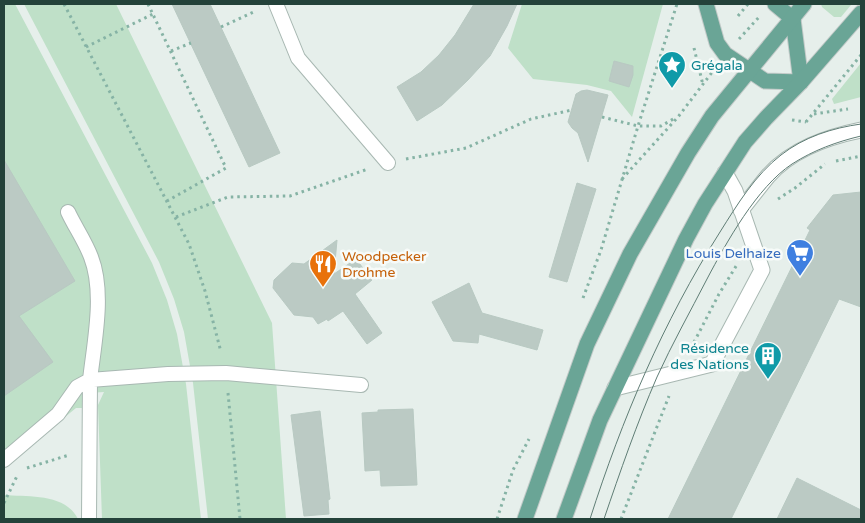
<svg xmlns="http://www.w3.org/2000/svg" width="865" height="523" viewBox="0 0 865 523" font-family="'Varela Round',sans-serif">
<rect width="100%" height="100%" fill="#e6efeb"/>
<!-- green -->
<g fill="#bfe0c8">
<path d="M4,4H15L152,263L167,300L177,334L186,384L201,519H102L98,405L104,392L89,393L83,408H76L4,467Z"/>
<path d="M24,4H116L272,323L286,519H208L193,383L184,332L174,299L159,262Z"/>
<path d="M522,4H663L632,117L611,91L587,85L533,79L508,48Z"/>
<path d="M821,4H849L851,5L841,17H834L822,7Z"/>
<path d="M861,63V97L834,104L832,99Z"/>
<path d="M4,495C29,497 65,493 78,519H4Z"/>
</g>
<!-- building -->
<g fill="#bbcac4" stroke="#b8c9c2">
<path d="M172,4H210L280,153L249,167Z"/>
<path d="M474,4H517L507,26L490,56L468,80L442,105L417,121L397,87L421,72L439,55L455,35Z"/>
<path d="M614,61L633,66V75L629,87L609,81Z"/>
<path d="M587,90L608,95L588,162L578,133L572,128L568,122L576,94L581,91Z"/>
<path d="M4,160L75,281L19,316L53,362L4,396Z"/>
<path d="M577,183L596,189L567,282L549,277Z"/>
<path d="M861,192V307L839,299L731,519H668L810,230L807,228L833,195Z"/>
<path d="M337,240L334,274L356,259L372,280L355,294L382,333L367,344L343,311L328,321L327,319L318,324L313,317L294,315L273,288L274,280L292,263L304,264Z"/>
<path d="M469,283L482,313L543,330L537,350L479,334L478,343L453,341L432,302Z"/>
<path d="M413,409L417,485L381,486L380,470L365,471L362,413L378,412V410Z"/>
<path d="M320,411L330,499L328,500L329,514L304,516L291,415Z"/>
<path d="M797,478L861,510V519H777Z"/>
</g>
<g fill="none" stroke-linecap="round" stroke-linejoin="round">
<defs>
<g id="service">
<path d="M276,4L298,58L388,163"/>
<path d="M4,460L58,414L77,387L90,380C94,343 105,293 91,257C85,241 75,227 68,212"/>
<path d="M89,519L90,380L168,374L226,373L361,385"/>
</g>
<g id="minor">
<path d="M741,210C750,199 759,187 768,176C792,149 827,137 861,130"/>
<path d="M615,388L712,364L762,270L735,191L725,173"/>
</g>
<g id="primary">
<path d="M706,4L717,43L725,54L765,81L801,82"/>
<path d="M775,4L793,19"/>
<path d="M793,19L801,82"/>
<path d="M525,519L587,344L630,254L688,153L712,116L804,4"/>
<path d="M564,519L600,420L686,239L705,204L745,142L766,118L801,82L861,13"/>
</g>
</defs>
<!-- service casing -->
<use href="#service" stroke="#a8b8b2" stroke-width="16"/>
<!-- minor casing -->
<use href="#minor" stroke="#a8b8b2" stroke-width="17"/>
<!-- primary casing -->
<use href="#primary" stroke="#c2cac8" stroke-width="17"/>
<!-- path -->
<g stroke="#86b3a5" stroke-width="3" stroke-dasharray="2.5 4" stroke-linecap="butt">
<path d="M64,4L189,244L205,291L221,352"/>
<path d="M148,4L226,168L167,201"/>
<path d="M738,16L748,4"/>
<path d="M221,27L256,11"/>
<path d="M739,39L760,16"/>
<path d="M86,47L153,14"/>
<path d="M694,48L703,85"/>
<path d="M171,51L191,43"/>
<path d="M814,114L848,109"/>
<path d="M602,117L638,126H661L675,118"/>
<path d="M792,120L806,122"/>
<path d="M806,122L861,55"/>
<path d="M406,159L466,148L531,119L572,110"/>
<path d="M836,161L861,156"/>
<path d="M622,179L678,117L713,71"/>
<path d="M778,199L795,188L825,164"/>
<path d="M176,217L228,197L290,196L368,169"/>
<path d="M583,298L601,250L638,126L677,4"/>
<path d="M691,348L719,294L738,263"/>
<path d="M228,393L240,519"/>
<path d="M27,468L69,455"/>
<path d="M4,503L17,476"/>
<path d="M497,519L513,470L529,439"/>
<path d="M621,519L669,396"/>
</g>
<!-- service -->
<use href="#service" stroke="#fff" stroke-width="14"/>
<!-- minor -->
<use href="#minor" stroke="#fff" stroke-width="15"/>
<!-- primary -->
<use href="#primary" stroke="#6aa596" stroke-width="15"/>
<!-- tram -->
<g stroke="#5f7d75" stroke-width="1">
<path d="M590,519C622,419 663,322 720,232C737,205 755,175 781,155C804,137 832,128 861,124"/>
<path d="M604,519C620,472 637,423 657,377C672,344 690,312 707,279C726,243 757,187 792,164C814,150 836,142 861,136"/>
</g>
</g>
<!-- icons -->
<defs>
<symbol id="sight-pin" viewBox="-11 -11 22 30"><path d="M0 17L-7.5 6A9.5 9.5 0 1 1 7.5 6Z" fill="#0f9aa8" stroke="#f7fbf9"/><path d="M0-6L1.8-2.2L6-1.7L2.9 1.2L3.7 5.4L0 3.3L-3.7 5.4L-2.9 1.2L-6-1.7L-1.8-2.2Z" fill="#fff"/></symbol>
<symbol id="supermarket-pin" viewBox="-11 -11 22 30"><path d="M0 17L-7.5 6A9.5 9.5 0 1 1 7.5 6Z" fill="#3f7fe0" stroke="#f7fbf9"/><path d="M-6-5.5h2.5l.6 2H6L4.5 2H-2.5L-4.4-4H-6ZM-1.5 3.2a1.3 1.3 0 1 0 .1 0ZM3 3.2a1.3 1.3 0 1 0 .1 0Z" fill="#fff"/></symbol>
<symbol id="restaurant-pin" viewBox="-11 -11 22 30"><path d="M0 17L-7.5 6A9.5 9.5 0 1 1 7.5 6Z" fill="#e8710a" stroke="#f7fbf9"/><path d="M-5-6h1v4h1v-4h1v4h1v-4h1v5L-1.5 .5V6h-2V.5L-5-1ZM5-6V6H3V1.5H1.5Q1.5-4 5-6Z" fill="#fff"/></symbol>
<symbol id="building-pin" viewBox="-11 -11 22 30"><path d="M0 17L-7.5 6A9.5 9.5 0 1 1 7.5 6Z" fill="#0f9aa8" stroke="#f7fbf9"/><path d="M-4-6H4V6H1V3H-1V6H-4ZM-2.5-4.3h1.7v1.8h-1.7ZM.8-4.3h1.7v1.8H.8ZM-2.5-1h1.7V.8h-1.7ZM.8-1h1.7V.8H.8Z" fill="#fff"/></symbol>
</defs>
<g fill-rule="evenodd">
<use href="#sight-pin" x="656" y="49" width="32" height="43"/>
<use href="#supermarket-pin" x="784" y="237" width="32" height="43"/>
<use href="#restaurant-pin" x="307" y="248" width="32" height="43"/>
<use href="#building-pin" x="752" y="340" width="32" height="43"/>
</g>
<g text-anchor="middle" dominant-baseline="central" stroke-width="5" stroke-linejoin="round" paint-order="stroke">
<!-- culture labels -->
<g font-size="14" fill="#0d838f" stroke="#f7fbf9" text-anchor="start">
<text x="691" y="65">Grégala</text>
<text x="749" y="348" text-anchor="end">Résidence<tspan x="749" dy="16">des Nations</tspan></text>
</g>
<!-- shop labels -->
<g font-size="14" fill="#366cbe" stroke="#f7fbf9" text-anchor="end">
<text x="781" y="253">Louis Delhaize</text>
</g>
<!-- food labels -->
<g font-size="14" fill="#c56008" stroke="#f7fbf9" text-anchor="start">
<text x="342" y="256">Woodpecker<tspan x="342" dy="16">Drohme</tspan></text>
</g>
</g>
<!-- border -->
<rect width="865" height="523" fill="none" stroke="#24423a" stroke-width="10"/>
</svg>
